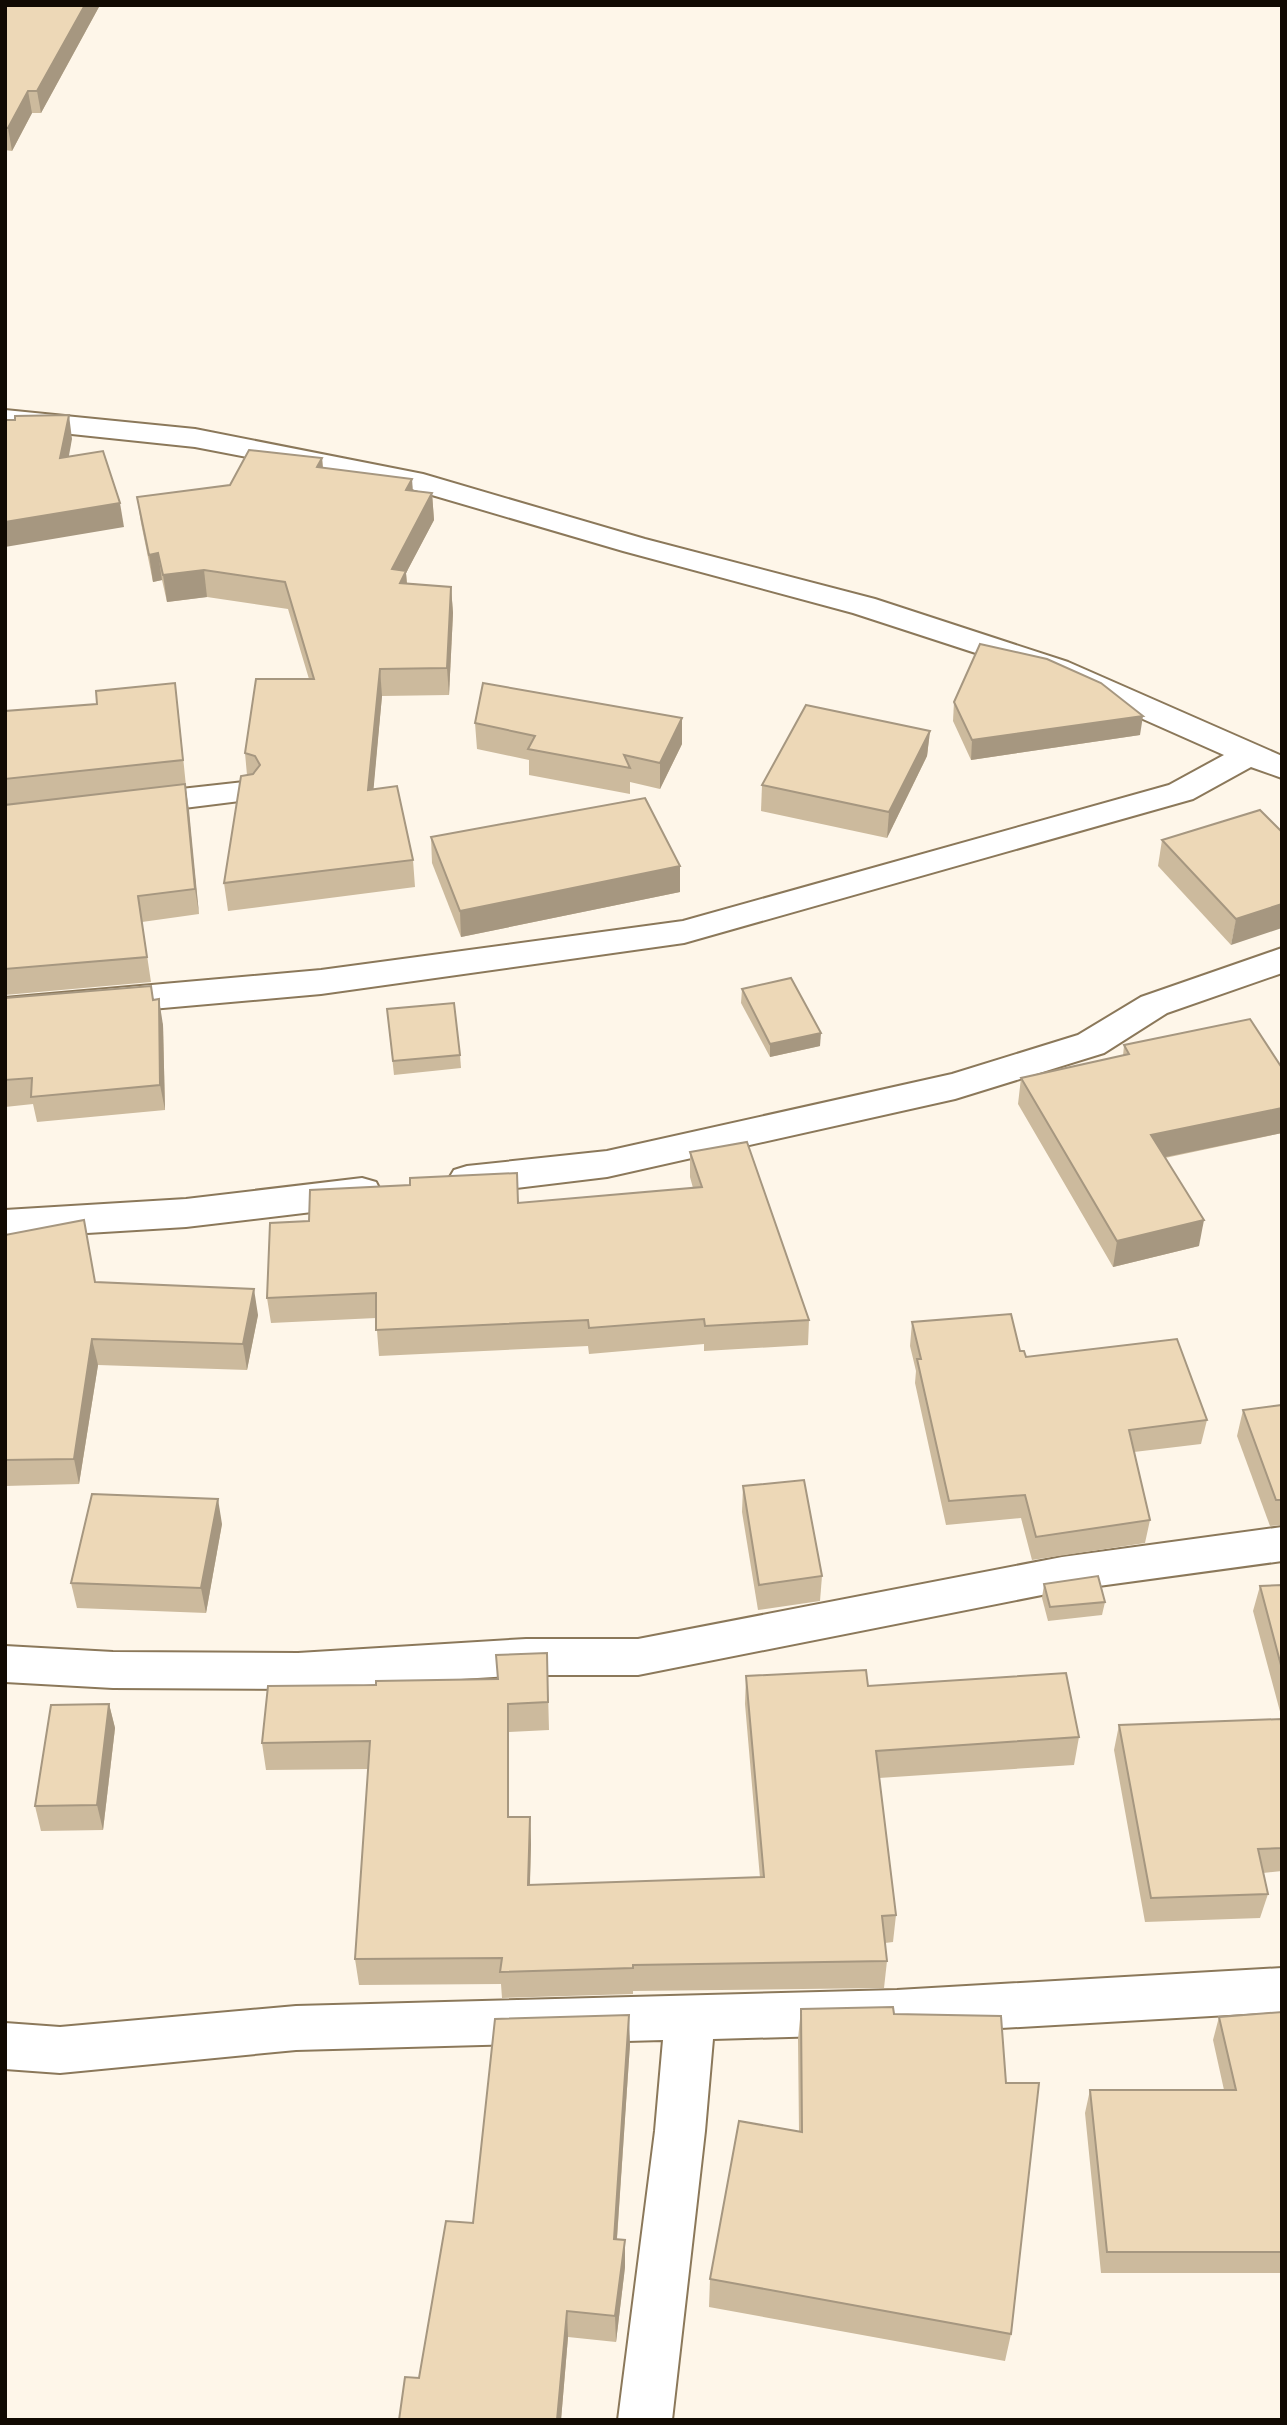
<svg xmlns="http://www.w3.org/2000/svg" width="1287" height="2425" viewBox="0 0 1287 2425" font-family="'Varela Round',sans-serif">
<rect width="100%" height="100%" fill="#fef6e9"/>
<g fill="none" stroke-linecap="round" stroke-linejoin="round">
<defs>
<g id="minor">
<path d="M5,410L195,429L423,474L645,539L875,599L1068,662L1282,756V778L1251,767L1193,799L684,943L321,994L5,1022V998L321,970L683,921L1169,785L1224,755L1046,676L853,613L623,551L408,488L195,447L5,427Z"/>
<path d="M244,782L256,785L261,792L256,799L136,814L124,811L119,804L124,797L136,794Z"/>
<path d="M1282,948V973L1167,1013L1104,1053L955,1099L607,1177L467,1194L454,1190L448,1180L454,1170L467,1166L607,1151L952,1074L1078,1035L1141,997Z"/>
<path d="M362,1178L376,1182L381,1192L376,1202L362,1206L186,1227L5,1238V1210L186,1199Z"/>
<path d="M1282,1527V1561L1062,1591L638,1675H526L298,1689L113,1688L5,1682V1646L113,1652L298,1653L526,1639H638L1062,1557Z"/>
<path d="M1282,1968V2012L897,2034L713,2039L705,2131L672,2420H618L655,2131L663,2040L296,2050L60,2073L5,2069V2023L60,2027L296,2006L897,1990Z"/>
</g>
</defs>
<!-- minor casing -->
<use href="#minor" stroke="#8b785a" stroke-width="4"/>
<!-- minor -->
<use href="#minor" fill="#fff" fill-rule="evenodd"/>
</g>
<!-- wall -->
<g fill="#ccba9d">
<path d="M5,5H100L41,113H32L12,151L5,150Z"/>
<path d="M322,458L323,468L413,491L432,493L434,520L406,573L407,583L451,587L453,613L449,695L382,696L373,789L413,860L415,887L228,911L224,883L247,775L245,753L309,679L288,609L207,597L167,602L162,580L153,582L141,523L137,497L230,485Z"/>
<path d="M954,702L1140,735L971,760L953,721Z"/>
<path d="M178,708L186,786H185L199,914L142,922L151,982L5,995V711Z"/>
<path d="M475,723L682,744L660,789L630,782V794L529,775V760L477,749Z"/>
<path d="M930,731L927,756L887,838L761,811L762,785Z"/>
<path d="M1260,810L1231,945L1158,866L1162,840Z"/>
<path d="M431,837L680,866V892L461,937L432,863Z"/>
<path d="M742,989L820,1046L770,1057L741,1003Z"/>
<path d="M5,998L154,1000L163,1025L165,1110L37,1122L33,1104L5,1107Z"/>
<path d="M387,1009L460,1055L461,1068L394,1075Z"/>
<path d="M1124,1045L1282,1133L1165,1158L1199,1246L1113,1267L1018,1104L1021,1078L1123,1056Z"/>
<path d="M690,1152L809,1320L808,1345L704,1351V1344L589,1354L588,1346L379,1356L376,1318L271,1323L267,1298L309,1221L693,1188L690,1177Z"/>
<path d="M5,1235L95,1282L258,1315L247,1370L98,1365L79,1484L5,1486Z"/>
<path d="M912,1322L1020,1351L1026,1357L1207,1420L1201,1444L1134,1452L1150,1520L1145,1543L1032,1560L1021,1518L946,1525L915,1383L916,1371L910,1346Z"/>
<path d="M1282,1405V1525L1270,1526L1237,1436L1243,1410Z"/>
<path d="M743,1486L822,1576L820,1601L758,1610L742,1512Z"/>
<path d="M222,1524L206,1613L77,1608L71,1583Z"/>
<path d="M1044,1584L1105,1602L1102,1615L1048,1621L1042,1598Z"/>
<path d="M1282,1585V1871L1263,1873L1268,1894L1260,1918L1145,1922L1114,1750L1119,1725L1282,1719L1253,1611L1260,1586Z"/>
<path d="M547,1653L549,1730L509,1732V1817H530L531,1844L530,1885L760,1878L745,1704L746,1676L868,1686L1079,1737L1074,1765L879,1778L896,1915L893,1942L885,1943L887,1961L884,1988L633,1991V1994L502,1998L501,1984L359,1985L355,1959L368,1769L266,1770L262,1743L376,1685L498,1679Z"/>
<path d="M109,1704L115,1728L103,1830L41,1831L35,1806Z"/>
<path d="M801,2009L894,2014L1006,2083L1011,2334L1005,2361L709,2307L710,2279L799,2132L798,2039Z"/>
<path d="M1282,2012V2279L1281,2273H1101L1085,2113L1090,2090H1224L1213,2040L1219,2017Z"/>
<path d="M630,2044L617,2239L625,2267L616,2342L568,2337L561,2420L419,2378L473,2223Z"/>
</g>
<!-- shaded-wall -->
<g fill="#a69780">
<path d="M85,5H100L41,113L37,91Z"/>
<path d="M28,91L32,113L12,151L8,128Z"/>
<path d="M69,415L72,439L64,483L60,458Z"/>
<path d="M322,458L324,484L317,467Z"/>
<path d="M412,479L414,505L406,490Z"/>
<path d="M432,493L434,520L406,573L408,598L392,569Z"/>
<path d="M120,503L124,527L5,547V522Z"/>
<path d="M158,553L162,580L153,582L149,555Z"/>
<path d="M204,570L207,597L167,602L163,575Z"/>
<path d="M451,587L453,613L449,695L447,668Z"/>
<path d="M380,669L382,696L371,817L368,790Z"/>
<path d="M1143,716L1140,735L971,760L972,740Z"/>
<path d="M682,718V744L660,789V763Z"/>
<path d="M930,731L927,756L887,838L889,812Z"/>
<path d="M185,784L189,810L199,914L195,889Z"/>
<path d="M680,866V892L461,937L460,911Z"/>
<path d="M1282,904V928L1231,945L1236,919Z"/>
<path d="M159,999L163,1025L165,1110L160,1085Z"/>
<path d="M821,1033L820,1046L770,1057V1044Z"/>
<path d="M1282,1108V1133L1146,1161L1151,1135Z"/>
<path d="M1204,1220L1199,1246L1113,1267L1117,1241Z"/>
<path d="M254,1289L258,1315L247,1370L243,1344Z"/>
<path d="M92,1339L98,1365L79,1484L74,1459Z"/>
<path d="M218,1499L222,1524L206,1613L201,1588Z"/>
<path d="M109,1704L115,1728L103,1830L97,1805Z"/>
<path d="M508,1704L509,1732V1844L508,1817Z"/>
<path d="M530,1817L531,1844L529,1912L528,1885Z"/>
<path d="M629,2015L630,2044L615,2266L614,2239Z"/>
<path d="M625,2240V2267L616,2342L615,2316Z"/>
<path d="M567,2311L568,2337L561,2420H557Z"/>
</g>
<!-- building -->
<g fill="#edd8b7" stroke="#a69780" stroke-width="2">
<path d="M5,5H85L37,91H28L8,128H5Z"/>
<path d="M69,415L60,458L103,451L120,503L5,522V420H15V416Z"/>
<path d="M249,450L322,458L317,467L412,479L406,490L432,493L392,569L406,571L400,583L451,587L447,668L380,669L368,790L397,786L413,860L224,883L241,776L253,774L260,765L255,756L245,753L256,679H314L285,582L204,570L163,575L158,553L149,555L137,497L230,485Z"/>
<path d="M980,644L1047,659L1101,683L1143,716L972,740L954,702Z"/>
<path d="M175,683L183,760L5,779V711L97,704L96,691Z"/>
<path d="M483,683L682,718L660,763L624,755L630,768L528,749L535,736L475,723Z"/>
<path d="M806,705L930,731L889,812L762,785Z"/>
<path d="M185,784L195,889L138,896L147,957L5,969V805Z"/>
<path d="M645,798L680,866L460,911L431,837Z"/>
<path d="M1260,810L1282,832V904L1236,919L1162,840Z"/>
<path d="M791,978L821,1033L770,1044L742,989Z"/>
<path d="M151,986L153,1000L159,999L160,1085L31,1097L32,1078L5,1080V998Z"/>
<path d="M454,1003L460,1055L393,1061L387,1009Z"/>
<path d="M1250,1019L1282,1068V1108L1151,1135L1204,1220L1117,1241L1021,1078L1129,1054L1124,1045Z"/>
<path d="M747,1142L809,1320L705,1326L704,1319L589,1328L588,1320L376,1330V1293L267,1298L270,1223L309,1221L310,1190L410,1185V1178L517,1173L518,1203L702,1187L690,1152Z"/>
<path d="M84,1220L95,1282L254,1289L243,1344L92,1339L74,1459L5,1460V1235Z"/>
<path d="M1011,1314L1020,1351H1024L1026,1357L1177,1339L1207,1420L1129,1430L1150,1520L1036,1537L1025,1495L949,1501L917,1359H921L912,1322Z"/>
<path d="M1282,1405V1500H1276L1243,1410Z"/>
<path d="M804,1480L822,1576L759,1585L743,1486Z"/>
<path d="M92,1494L218,1499L201,1588L71,1583Z"/>
<path d="M1098,1576L1105,1602L1050,1607L1044,1584Z"/>
<path d="M1282,1585V1669L1260,1586Z"/>
<path d="M547,1653L548,1702L508,1704V1817H530L528,1885L764,1877L746,1676L866,1670L868,1686L1066,1673L1079,1737L876,1751L896,1915L882,1916L887,1961L633,1965V1968L500,1972L502,1958L355,1959L370,1741L262,1743L268,1686L376,1685V1681L498,1679L496,1655Z"/>
<path d="M109,1704L97,1805L35,1806L51,1705Z"/>
<path d="M1282,1719V1848L1258,1849L1268,1894L1151,1898L1119,1725Z"/>
<path d="M893,2007L894,2014L1001,2016L1006,2083H1039L1011,2334L710,2279L739,2121L802,2132L801,2009Z"/>
<path d="M1282,2012V2252H1107L1090,2090H1236L1219,2017Z"/>
<path d="M629,2015L614,2239L625,2240L615,2316L567,2311L557,2420H399L405,2377L419,2378L446,2221L473,2223L495,2019Z"/>
</g>
<!-- border -->
<rect width="1287" height="2425" fill="none" stroke="#110a02" stroke-width="14"/>
</svg>
